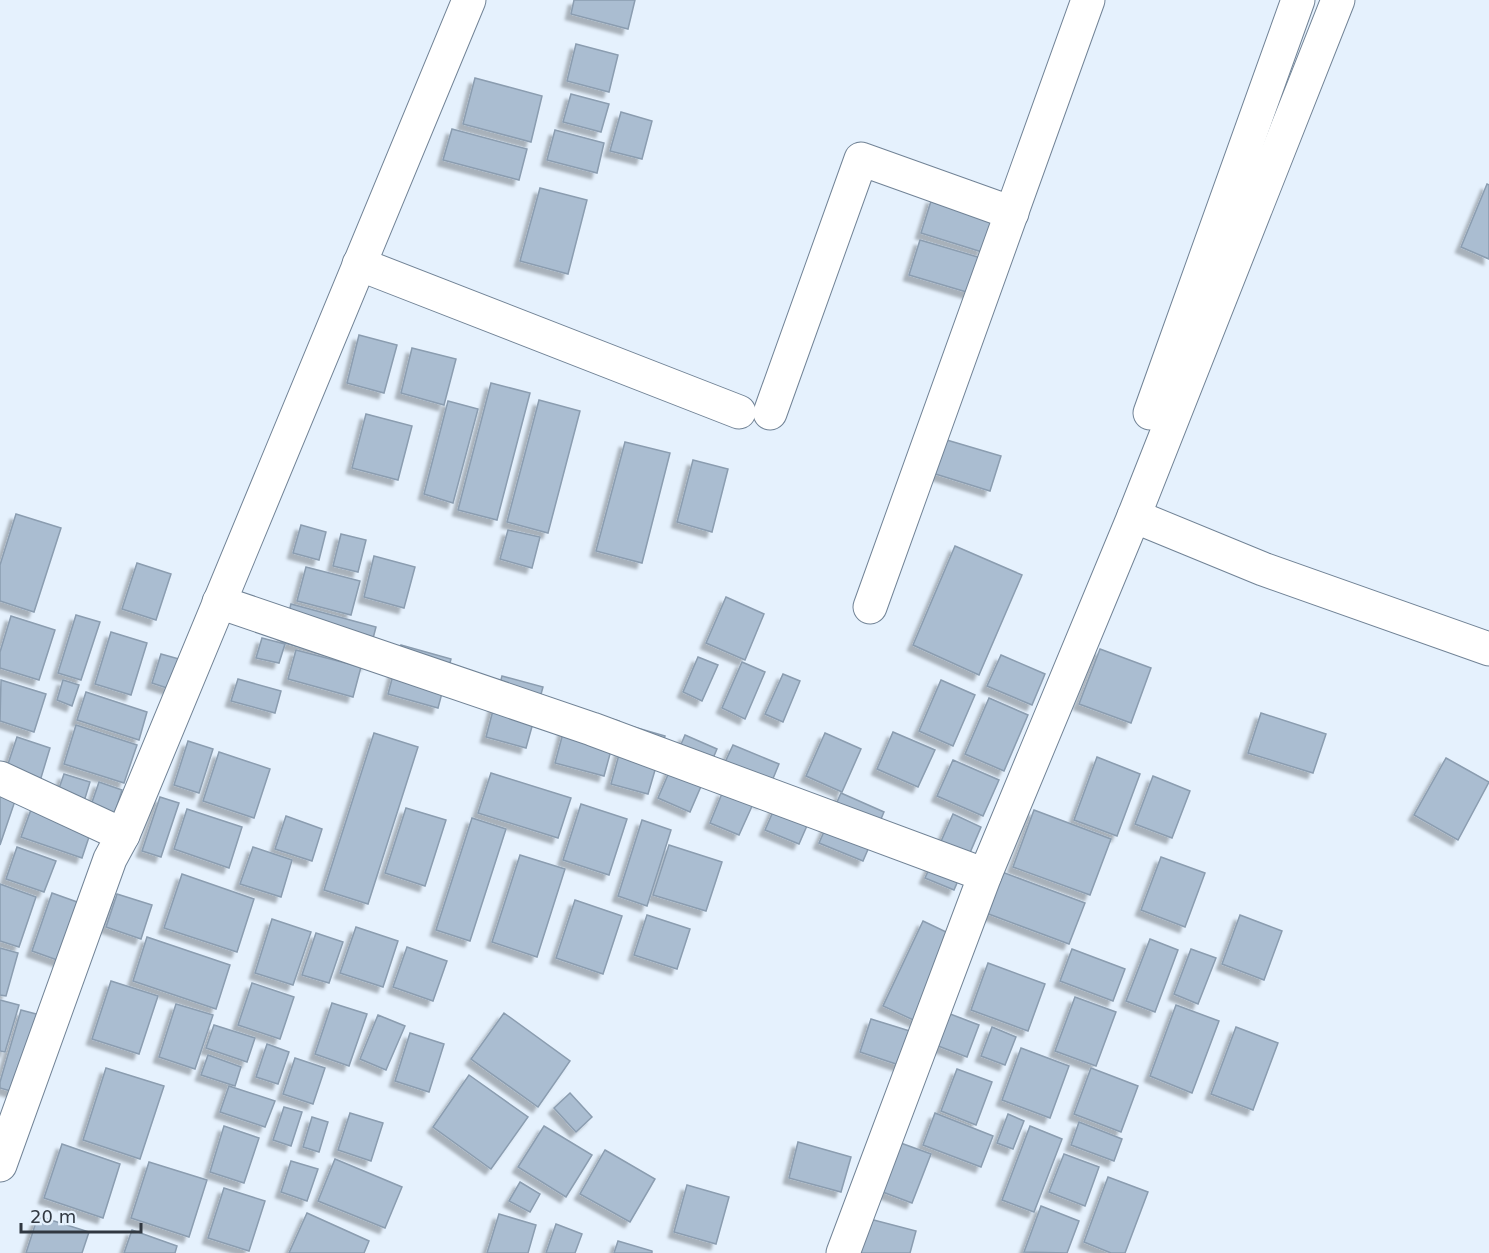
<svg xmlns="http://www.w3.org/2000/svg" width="1489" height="1253" viewBox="0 0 1489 1253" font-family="'DejaVu Sans',sans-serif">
<defs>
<filter id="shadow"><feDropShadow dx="-5.5" dy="5.5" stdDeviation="1.5" flood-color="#0004"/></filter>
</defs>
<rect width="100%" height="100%" fill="#e5f1fd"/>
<!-- building -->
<g fill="#aabdd1" stroke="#8b9db0" stroke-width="1.5" filter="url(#shadow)">
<path d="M574,0H635L628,29L571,14Z"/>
<path d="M576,44L618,55L609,92L567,81Z"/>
<path d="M475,78L542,96L531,142L463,124Z"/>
<path d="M571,94L609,104L601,132L563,122Z"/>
<path d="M621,112L652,121L642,159L610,151Z"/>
<path d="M452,129L527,149L519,180L443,160Z"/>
<path d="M555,130L604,143L597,173L547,160Z"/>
<path d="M1487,184L1489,185V259L1461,247Z"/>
<path d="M540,188L587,200L568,274L520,261Z"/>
<path d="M932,198L993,217L982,252L921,233Z"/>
<path d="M920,240L981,258L970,293L909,275Z"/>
<path d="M359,335L397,345L384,393L347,383Z"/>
<path d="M412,348L456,359L444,405L401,393Z"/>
<path d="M491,383L530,393L497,520L458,510Z"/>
<path d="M539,400L580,411L548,533L507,522Z"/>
<path d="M448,401L478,409L453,503L424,494Z"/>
<path d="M366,414L412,426L398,480L352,468Z"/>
<path d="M940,438L1001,456L990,491L929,472Z"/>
<path d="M625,442L670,453L642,563L596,551Z"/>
<path d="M693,460L728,469L712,532L677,522Z"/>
<path d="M16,514L61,528L34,612L0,601V565Z"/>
<path d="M301,525L326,532L319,560L293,553Z"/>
<path d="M508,530L540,537L532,568L500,559Z"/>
<path d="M341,534L366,540L358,572L333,566Z"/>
<path d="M955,546L1022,575L979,675L913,645Z"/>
<path d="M374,556L415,567L404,608L364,597Z"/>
<path d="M137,563L171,574L156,620L122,609Z"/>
<path d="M306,567L360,581L351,615L297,601Z"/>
<path d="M726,597L764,614L745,660L706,643Z"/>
<path d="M291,604L376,627L366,665L281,642Z"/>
<path d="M76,615L100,622L81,680L58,673Z"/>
<path d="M11,616L55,630L39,680L0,668V652Z"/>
<path d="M111,632L147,643L131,695L95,684Z"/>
<path d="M262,638L285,644L279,663L256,658Z"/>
<path d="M401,645L451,659L438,708L388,694Z"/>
<path d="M1100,649L1151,668L1131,723L1079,704Z"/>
<path d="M296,650L361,667L353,697L288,679Z"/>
<path d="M161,654L179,659L170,689L152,683Z"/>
<path d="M1001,655L1045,674L1032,705L987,686Z"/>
<path d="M698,657L718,665L702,701L683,692Z"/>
<path d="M742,662L765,672L745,719L722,708Z"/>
<path d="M783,674L800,681L783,722L765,714Z"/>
<path d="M502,676L543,687L526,748L486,737Z"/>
<path d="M238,679L281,691L275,713L231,701Z"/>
<path d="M1,680L46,694L34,732L0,721Z"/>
<path d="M63,680L79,685L72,706L57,700Z"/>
<path d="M941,680L975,695L953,746L919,731Z"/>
<path d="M86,692L147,712L139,740L77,720Z"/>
<path d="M989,698L1028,715L1004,771L965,754Z"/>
<path d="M570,707L619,721L604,776L555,763Z"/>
<path d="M1261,713L1326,734L1313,773L1248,753Z"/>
<path d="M76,725L137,745L124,783L64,764Z"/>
<path d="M627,725L665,736L648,794L611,784Z"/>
<path d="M893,732L935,750L918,787L877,769Z"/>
<path d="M374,733L418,747L368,904L324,890Z"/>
<path d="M825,733L861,749L842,792L806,776Z"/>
<path d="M685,735L717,749L690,812L658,798Z"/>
<path d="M17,737L50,748L40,781L6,770Z"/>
<path d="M188,741L213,749L199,793L174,785Z"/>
<path d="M733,745L779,764L763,803L716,782Z"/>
<path d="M219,752L270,769L254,818L203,801Z"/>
<path d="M1097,757L1140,774L1117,836L1074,820Z"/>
<path d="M1446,758L1489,782L1458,840L1414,815Z"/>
<path d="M953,760L999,780L983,816L937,796Z"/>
<path d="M491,773L571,798L558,838L478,813Z"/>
<path d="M64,774L90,782L82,808L55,800Z"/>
<path d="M1153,776L1190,791L1172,838L1135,824Z"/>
<path d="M99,782L122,790L113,819L89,811Z"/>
<path d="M0,788L17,795L0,845Z"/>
<path d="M723,791L753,804L739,835L710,823Z"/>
<path d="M841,793L884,812L863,861L819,843Z"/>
<path d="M160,797L179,803L161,857L142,851Z"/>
<path d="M779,798L813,812L799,844L765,830Z"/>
<path d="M581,804L627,819L609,875L563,860Z"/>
<path d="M32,807L92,828L82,858L21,837Z"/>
<path d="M406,808L446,820L425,886L385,873Z"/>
<path d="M187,809L242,827L229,868L174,849Z"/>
<path d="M1034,810L1111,839L1090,895L1013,867Z"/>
<path d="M953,814L981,827L954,890L925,878Z"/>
<path d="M286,816L322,829L312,861L275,849Z"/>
<path d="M472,818L506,829L470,941L436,930Z"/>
<path d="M642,820L671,830L647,906L618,896Z"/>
<path d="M669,845L722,862L706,911L653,895Z"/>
<path d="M17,847L56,861L44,892L6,879Z"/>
<path d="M253,847L292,860L281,897L240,884Z"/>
<path d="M520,855L565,869L537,957L492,942Z"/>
<path d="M1161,857L1205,873L1185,927L1141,910Z"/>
<path d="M1002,872L1085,903L1069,944L986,913Z"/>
<path d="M182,874L254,899L237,952L164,928Z"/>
<path d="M0,884L36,897L19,947L0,941Z"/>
<path d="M52,893L80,903L60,961L32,951Z"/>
<path d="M117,894L152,905L141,939L106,927Z"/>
<path d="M575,900L622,916L603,974L556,958Z"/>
<path d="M647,915L690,929L677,969L634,955Z"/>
<path d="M1240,915L1282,931L1264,980L1222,964Z"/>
<path d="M272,919L311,932L293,985L255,973Z"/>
<path d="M923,921L961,939L922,1024L883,1006Z"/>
<path d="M356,927L398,941L383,987L340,973Z"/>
<path d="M316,933L343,942L329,983L302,975Z"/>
<path d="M147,937L230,965L216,1009L133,981Z"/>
<path d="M1150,939L1178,950L1155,1012L1126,1001Z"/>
<path d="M407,947L447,961L433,1001L393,987Z"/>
<path d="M0,948L18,953L6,996L0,995Z"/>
<path d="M1072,949L1125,969L1113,1001L1060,981Z"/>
<path d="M1191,949L1216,958L1198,1004L1174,994Z"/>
<path d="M988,963L1045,984L1028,1031L971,1010Z"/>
<path d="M111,981L158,996L139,1054L92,1039Z"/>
<path d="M252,983L294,997L280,1039L238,1025Z"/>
<path d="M1075,997L1116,1012L1096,1066L1055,1051Z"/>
<path d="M0,1000L19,1005L5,1052L0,1051Z"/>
<path d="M332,1003L367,1014L349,1066L315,1054Z"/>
<path d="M176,1004L213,1015L195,1069L159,1057Z"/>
<path d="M1176,1005L1219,1021L1192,1093L1150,1076Z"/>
<path d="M21,1010L44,1016L21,1094L0,1088V1082Z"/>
<path d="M945,1012L979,1025L967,1057L933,1044Z"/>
<path d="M504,1013L570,1061L538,1107L471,1059Z"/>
<path d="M378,1015L405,1026L386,1070L360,1059Z"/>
<path d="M871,1019L913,1032L902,1066L860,1052Z"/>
<path d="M214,1025L255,1038L247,1062L206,1048Z"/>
<path d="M992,1027L1016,1037L1005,1065L981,1056Z"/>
<path d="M1236,1027L1278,1043L1253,1110L1211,1094Z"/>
<path d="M410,1033L444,1044L429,1092L395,1081Z"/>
<path d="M267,1044L289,1052L278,1084L256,1077Z"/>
<path d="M1021,1048L1069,1066L1050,1118L1002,1100Z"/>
<path d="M208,1055L241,1067L235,1086L201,1075Z"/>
<path d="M295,1058L325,1068L313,1104L283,1094Z"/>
<path d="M106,1068L164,1086L140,1159L83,1140Z"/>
<path d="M1091,1068L1138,1086L1121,1132L1074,1114Z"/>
<path d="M957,1069L992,1082L976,1125L941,1111Z"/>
<path d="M469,1075L528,1117L491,1169L433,1127Z"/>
<path d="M229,1086L275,1101L265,1127L220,1112Z"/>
<path d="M570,1093L592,1117L576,1132L554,1108Z"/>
<path d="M284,1107L302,1112L291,1146L273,1140Z"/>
<path d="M350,1113L383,1123L371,1161L338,1150Z"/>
<path d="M935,1113L993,1136L981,1167L923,1145Z"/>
<path d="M1008,1114L1024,1121L1013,1149L997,1143Z"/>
<path d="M312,1117L328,1122L319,1152L303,1147Z"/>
<path d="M1079,1122L1122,1139L1114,1161L1071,1145Z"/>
<path d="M224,1126L259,1138L244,1183L210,1172Z"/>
<path d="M544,1126L592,1155L566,1197L518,1167Z"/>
<path d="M1030,1126L1062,1139L1034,1212L1002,1200Z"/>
<path d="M798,1142L851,1157L841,1192L789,1178Z"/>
<path d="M898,1142L931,1154L912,1203L880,1191Z"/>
<path d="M62,1144L120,1164L103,1218L44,1198Z"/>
<path d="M605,1150L655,1179L630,1222L580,1194Z"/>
<path d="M1064,1154L1099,1167L1085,1206L1049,1192Z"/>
<path d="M335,1159L402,1187L385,1228L318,1201Z"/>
<path d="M291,1161L318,1169L307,1201L281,1192Z"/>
<path d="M149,1162L207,1180L189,1237L131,1218Z"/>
<path d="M1108,1177L1148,1192L1125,1253H1111L1084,1242Z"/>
<path d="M520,1182L540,1194L530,1212L509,1201Z"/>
<path d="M687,1185L729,1197L716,1244L674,1232Z"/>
<path d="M224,1188L265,1201L249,1251L208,1238Z"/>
<path d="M1041,1206L1079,1221L1067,1253L1024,1252Z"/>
<path d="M307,1213L369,1241L364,1253H289Z"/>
<path d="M499,1214L536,1225L528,1253H487Z"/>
<path d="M38,1216L89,1232L82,1253H26Z"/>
<path d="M866,1218L916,1231L910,1253H856Z"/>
<path d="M556,1224L582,1234L575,1253H546Z"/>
<path d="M132,1230L177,1246L175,1253H124Z"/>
<path d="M618,1241L652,1251V1253H614Z"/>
</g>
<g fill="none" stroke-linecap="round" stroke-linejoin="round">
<defs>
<g id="minor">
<path d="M359,264L739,412"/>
<path d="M770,413L861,159L1012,213"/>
<path d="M1150,413L1298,0"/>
<path d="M1134,516L1263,569L1489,649"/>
<path d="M219,602L592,729L985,875"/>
<path d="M870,607L1088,0"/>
<path d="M0,778L123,835"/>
<path d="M0,1165L110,859L123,835L469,0"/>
<path d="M843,1253L985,875L1134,516L1338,0"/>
</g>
</defs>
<!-- minor casing -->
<use href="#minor" stroke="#718396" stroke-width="35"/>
<!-- minor -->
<use href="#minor" stroke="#fff" stroke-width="33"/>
</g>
<!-- scale -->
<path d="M21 1223v9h120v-9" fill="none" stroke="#313841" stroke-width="3"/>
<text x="30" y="1223" font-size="18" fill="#313841" stroke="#e5f1fd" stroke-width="4.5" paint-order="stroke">20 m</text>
</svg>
